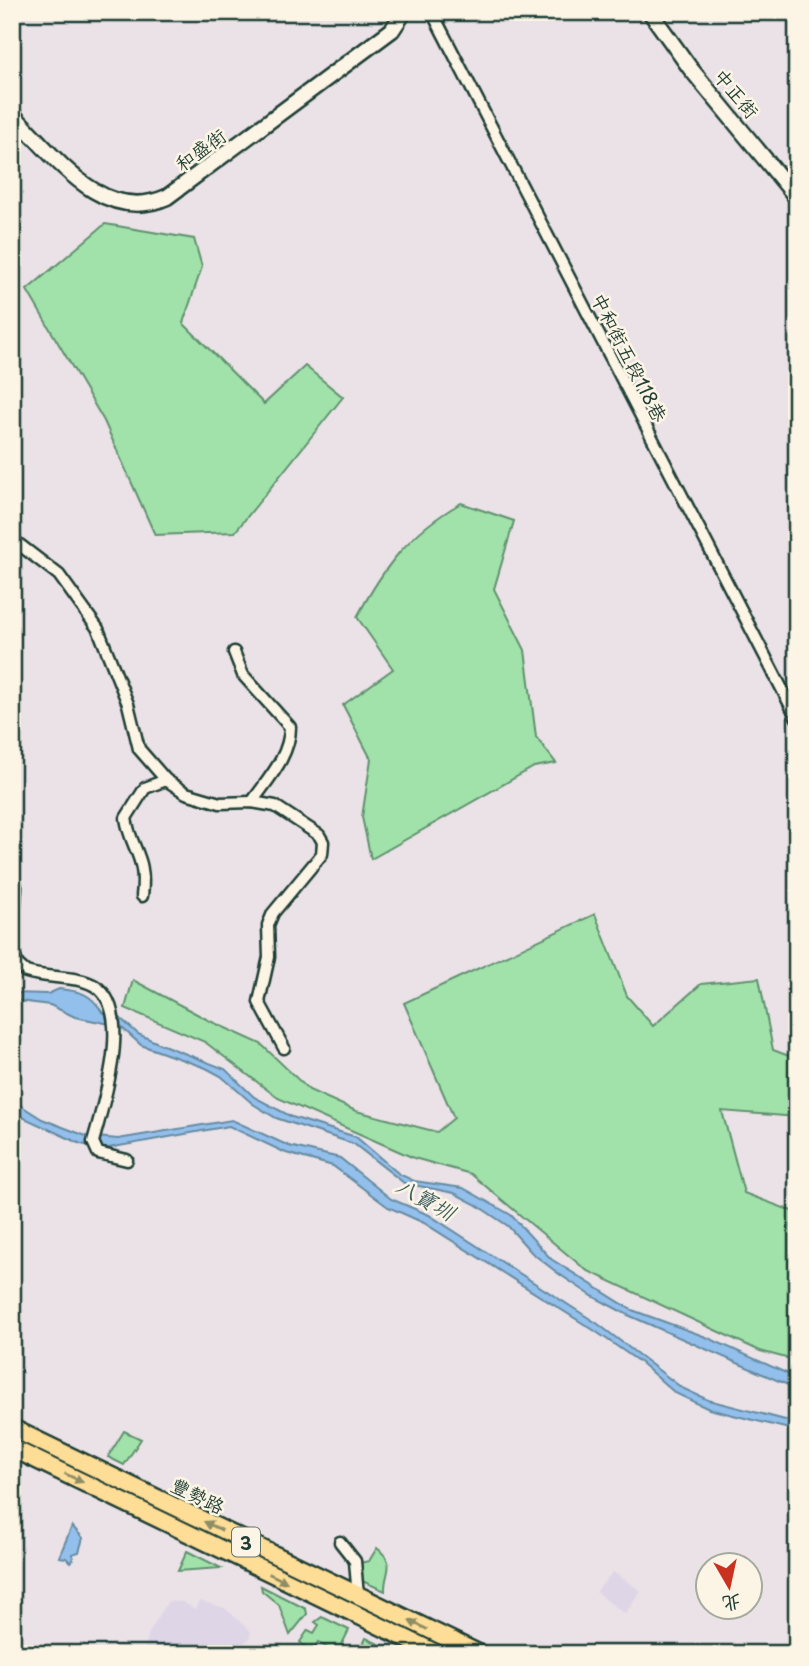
<svg xmlns="http://www.w3.org/2000/svg" width="809" height="1666" viewBox="0 0 809 1666" font-family="'Playpen Sans','LXGW WenKai TC',sans-serif">
<rect width="100%" height="100%" fill="#eae2e6"/>
<filter id="ink" filterUnits="userSpaceOnUse"><feTurbulence type="fractalNoise" baseFrequency=".0143" numOctaves="2"/><feDisplacementMap in="SourceGraphic" scale="14" xChannelSelector="R" yChannelSelector="G"/><feConvolveMatrix kernelMatrix="1 2 1 2 8 2 1 2 1" color-interpolation-filters="sRGB"/></filter>
<g filter="url(#ink)">
<!-- built -->
<g fill="#ded5e7">
<path d="M613,1572L641,1591L625,1614L596,1592Z"/>
<path d="M168,1601L182,1602L195,1609L200,1601L225,1608L251,1632L249,1639L240,1646L255,1654H143L149,1633Z"/>
</g>
<!-- green -->
<g fill="#a1e2aa" stroke="#60906f" stroke-width="2">
<path d="M105,224L194,239L202,267L183,323L264,404L305,366L343,397L235,532L155,535L104,421L27,290Z"/>
<path d="M461,503L514,521L494,589L525,650L536,737L556,763L534,767L371,859L362,817L371,759L343,705L393,669L357,617C385,565 409,533 461,503Z"/>
<path d="M595,914L627,996L653,1026L701,984L759,978L773,1050L797,1059L796,1117L722,1111L744,1193L797,1213V1361L760,1351L586,1270L471,1174L414,1158L278,1098L205,1042L125,1008L133,980L210,1021L261,1044L309,1090L356,1111L437,1132L454,1118L404,1003Z"/>
<path d="M124,1431L141,1439L124,1465L108,1457Z"/>
<path d="M377,1548C398,1565 384,1571 385,1591L362,1581L359,1563L369,1561Z"/>
<path d="M187,1551L221,1568L178,1571Z"/>
<path d="M261,1586L306,1609L307,1614L290,1635L279,1605L262,1591Z"/>
<path d="M322,1617L349,1630L337,1654L318,1642L311,1653L300,1642L308,1630L314,1633L319,1625L315,1622Z"/>
<path d="M366,1638L399,1654H358Z"/>
</g>
<!-- water -->
<g fill="#93bfec" stroke="#658ba2" stroke-width="2">
<path d="M59,989C79,991 91,993 102,1012L120,1018L138,1034L158,1043L225,1069L254,1097L292,1117L356,1137L399,1174L414,1181L463,1188L511,1215L551,1259L632,1310L706,1337L797,1378V1389L628,1315L592,1296L559,1274L532,1253L508,1226L475,1204L454,1193L404,1183L354,1144L276,1118L253,1104L221,1076L206,1068L141,1045L120,1026L75,1017L50,1005L12,1000V993L48,994Z"/>
<path d="M12,1100L42,1119L86,1136L118,1139L232,1120L289,1146L340,1158L391,1199L429,1215L598,1324L682,1388L708,1400L797,1423V1431L709,1409L675,1393L641,1363L595,1331L424,1223L388,1207L333,1166L286,1153L229,1126L103,1149L81,1144L20,1116L12,1109Z"/>
<path d="M72,1526L83,1538L79,1552L72,1554L73,1559L70,1562L66,1558L59,1557Z"/>
</g>
<g fill="none" stroke-linecap="round" stroke-linejoin="round">
<defs>
<g id="street">
<path d="M432,12L797,718"/>
<path d="M12,539L59,575L98,629L128,704L139,749L166,780L186,793L220,803L252,802L275,806L319,835L323,842L322,854L273,913L268,925L269,957L259,1002L284,1048"/>
<path d="M234,652L243,675L290,727C290,756 268,779 252,802"/>
<path d="M12,875L16,887L12,949"/>
<path d="M142,896C147,855 131,851 126,818L145,788L166,780"/>
<path d="M12,950L18,965L26,972C47,979 77,975 95,986C135,1011 102,1107 93,1142L98,1153L127,1160"/>
<path d="M340,1542L355,1561L358,1597"/>
</g>
<g id="secondary">
<path d="M650,12L690,68L797,198"/>
<path d="M12,114C54,155 102,226 167,197L392,30L404,12"/>
</g>
<g id="primary">
<path d="M12,1428L480,1654"/>
<path d="M12,1448L438,1654"/>
</g>
</defs>
<!-- street casing -->
<use href="#street" stroke="#1f3d34" stroke-width="15"/>
<!-- secondary casing -->
<use href="#secondary" stroke="#1f3d34" stroke-width="19"/>
<!-- primary casing -->
<use href="#primary" stroke="#1f3d34" stroke-width="21"/>
<!-- street -->
<use href="#street" stroke="#fcf5e5" stroke-width="10"/>
<!-- secondary -->
<use href="#secondary" stroke="#fcf5e5" stroke-width="14"/>
<!-- primary -->
<use href="#primary" stroke="#fedd96" stroke-width="16"/>
</g>
<!-- one-way arrows -->
<defs><path id="oneway-solid" d="M-6-.8H1V-3.2L6.5 0L1 3.2V.8H-6Z" transform="scale(1.75)"/></defs>
<g fill="#8e8d65">
<use href="#oneway-solid" transform="translate(74 1478) rotate(26)"/>
<use href="#oneway-solid" transform="translate(213 1526) rotate(-154)"/>
<use href="#oneway-solid" transform="translate(278 1578) rotate(26)"/>
<use href="#oneway-solid" transform="translate(418 1625) rotate(-155)"/>
</g>
</g>
<g text-anchor="middle" dominant-baseline="central" stroke-width="5" stroke-linejoin="round" paint-order="stroke">
<!-- shield labels -->
<rect fill="#fcf5e5" stroke="#617469" stroke-width="2" x="232" y="1527.5" width="28" height="29" rx="5"/>
<g font-size="18" font-weight="bold" fill="#1f3d34">
<text x="246" y="1542">3</text>
</g>
<!-- street labels -->
<g font-size="19" fill="#1f3d34" stroke="#fcf5e5">
<text transform="translate(737 93) rotate(50)">中正街</text>
<text transform="translate(200 149) rotate(-36)">和盛街</text>
<text transform="translate(630 357) rotate(63)">中和街五段118巷</text>
<text transform="translate(198 1495) rotate(26)">豐勢路</text>
</g>
<!-- water labels -->
<g font-size="21" font-style="italic" fill="#3c5e62" stroke="#fcf5e5">
<text transform="translate(426 1198) rotate(29)">八寶圳</text>
</g>
</g>
<!-- margin -->
<rect width="809" height="1666" fill="none" stroke="#fcf5e5" stroke-width="42"/>
<rect x="21" y="21" width="767" height="1624" fill="none" stroke="#1f3d34" stroke-width="2.5" filter="url(#ink)"/>
<!-- north arrow -->
<g transform="translate(729 1586) rotate(171)"><circle r="33" fill="#fcf5e5" stroke="#a4ab9e" stroke-width="2"/>
<path d="M0-5L12 26L0 18L-12 26Z" fill="#c8321e"/>
<text y="-10" font-size="19" font-weight="bold" text-anchor="middle" fill="#1f3d34">北</text>
</g>
</svg>
